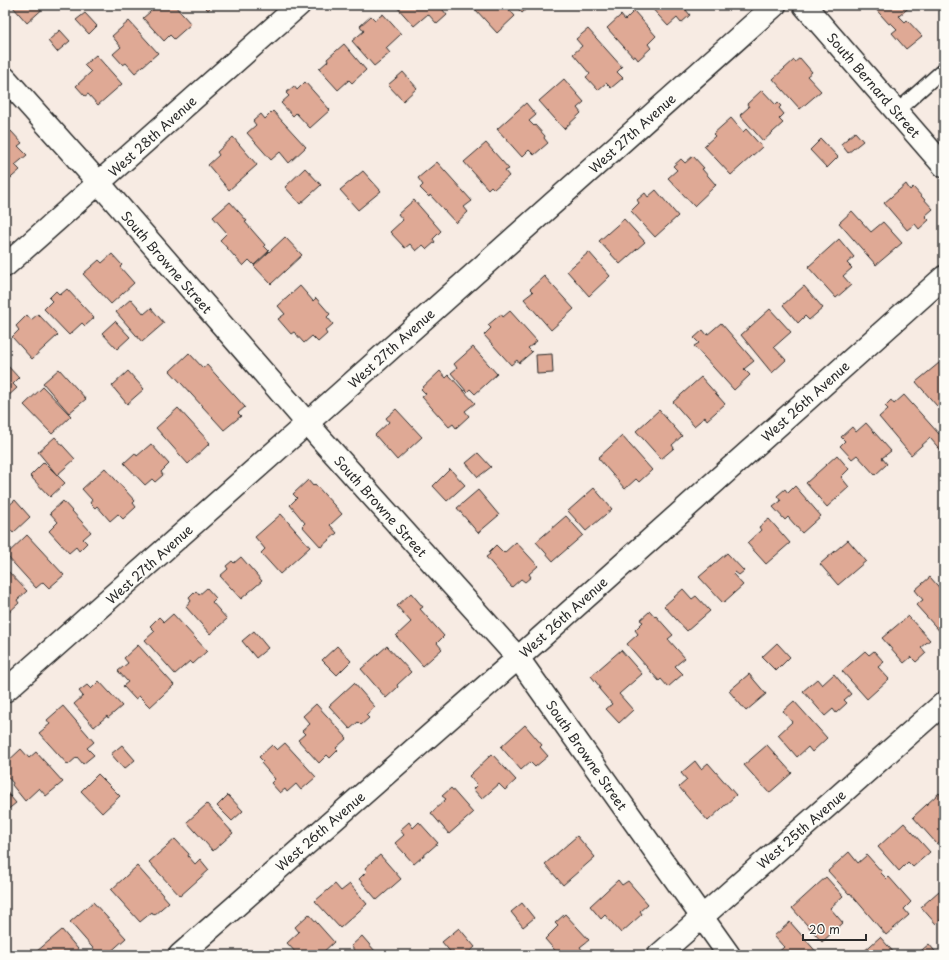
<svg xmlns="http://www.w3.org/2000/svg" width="949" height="960" viewBox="0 0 949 960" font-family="'Playpen Sans',sans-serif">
<rect width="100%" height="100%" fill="#f7ebe3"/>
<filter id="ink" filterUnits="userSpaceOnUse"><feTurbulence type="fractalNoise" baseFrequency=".025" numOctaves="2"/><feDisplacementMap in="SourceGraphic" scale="8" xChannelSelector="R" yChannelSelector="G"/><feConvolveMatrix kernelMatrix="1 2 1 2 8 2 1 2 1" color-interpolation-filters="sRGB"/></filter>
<g filter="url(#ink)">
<!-- building -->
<g fill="#dfa995" stroke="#2b2b2b">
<path d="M15,5H47L27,23L13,7Z"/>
<path d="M158,5H174L191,24L174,39L170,35L164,41L143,18Z"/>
<path d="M203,5H213L208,10Z"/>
<path d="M395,5H439L447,15L437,24L428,14L414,26Z"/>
<path d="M479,5H505L515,16L497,33L475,9Z"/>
<path d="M515,5H531L522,13Z"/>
<path d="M649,5H692L686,10L690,15L681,23L677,18L668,26Z"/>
<path d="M872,5H912L899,16L905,22L907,20L922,36L906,49L892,33L897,29L891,23L889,24Z"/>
<path d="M634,11L656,36L648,44L651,48L638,60L635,56L633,57L607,28L621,15L625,20Z"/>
<path d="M85,13L97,26L89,34L76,20Z"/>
<path d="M383,14L401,34L386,48L390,53L374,66L352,41L364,31L360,26L371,16L375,20Z"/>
<path d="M129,21L158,53L135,73L126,63L123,65L113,54L121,47L112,36Z"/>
<path d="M588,29L622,67L617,72L623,78L611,88L606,83L598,90L586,77L590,74L573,54L582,46L576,39Z"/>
<path d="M60,30L70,41L57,52L48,41Z"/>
<path d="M344,44L366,70L352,83L349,80L338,90L319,69L328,61L327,59Z"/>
<path d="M96,55L122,84L98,105L88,94L85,96L76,86L91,72L84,65Z"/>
<path d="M800,58L812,72L807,76L821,91L800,109L773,79L794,60L795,62Z"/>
<path d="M403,72L417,88L403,101L388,85Z"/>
<path d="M564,79L584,102L577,108L581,113L564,129L539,101Z"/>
<path d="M305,82L330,110L310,128L296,113L293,116L281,103L289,96L286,93L294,86L297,90Z"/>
<path d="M944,82V90L940,85Z"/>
<path d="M762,90L776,105L778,103L781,106L779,108L784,114L779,119L783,123L763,141L740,115L749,107L747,104Z"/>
<path d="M526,103L536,115L529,121L534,126L535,125L545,136L544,138L548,143L534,155L529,150L522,157L497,129Z"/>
<path d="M273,111L306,147L289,163L280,152L271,160L247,133L256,125L253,121L261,114L265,119Z"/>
<path d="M731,118L743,132L746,129L762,147L731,175L704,146L715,136L713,134Z"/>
<path d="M11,131L22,143L18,146L27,155L15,165L20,170L5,183V137Z"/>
<path d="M855,132L863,141L848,153L841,144Z"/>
<path d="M233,137L257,165L229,190L208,165L219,155L217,152Z"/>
<path d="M821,139L838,157L827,168L810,150Z"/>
<path d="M486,143L509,169L505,171L509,176L494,189L491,186L488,189L464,162Z"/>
<path d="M693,156L704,168L702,169L716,185L694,206L668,178L677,170L673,166L681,159L685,163Z"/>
<path d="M437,162L472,201L464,207L468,212L456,223L430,195L429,197L420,188L423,185L418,178Z"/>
<path d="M305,168L321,185L300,204L285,187Z"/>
<path d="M363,171L381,191L358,210L340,190Z"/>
<path d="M906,184L910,190L913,187L933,209L925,216L929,220L919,229L915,224L907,230L884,203Z"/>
<path d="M656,190L678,216L655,237L631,211L639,203L637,200L645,193L648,197Z"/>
<path d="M414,200L441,231L433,239L435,242L427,249L423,245L416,251L410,244L405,248L390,232L403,220L398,214Z"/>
<path d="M230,202L247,221L245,222L265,245L264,246L269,251L254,265L249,260L243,266L220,240L227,233L213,217Z"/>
<path d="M852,211L871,232L883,222L902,243L876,265L839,223Z"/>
<path d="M624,219L645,242L620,264L599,241Z"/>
<path d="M285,237L302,255L271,284L254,266Z"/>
<path d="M839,239L854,257L847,263L852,268L843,276L851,285L836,298L808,267Z"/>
<path d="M589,252L610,276L589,296L567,271Z"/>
<path d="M112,254L122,265L120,267L134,283L111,304L83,274L99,260L102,263Z"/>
<path d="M544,276L574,309L551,330L524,299L533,292L530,289Z"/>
<path d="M300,286L313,301L316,298L330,314L327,317L333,324L325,331L327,334L318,342L312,336L304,343L294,332L291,334L278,319L285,314L278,306Z"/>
<path d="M804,286L823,308L809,320L805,316L798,323L783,305Z"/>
<path d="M67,289L94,318L85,326L82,323L69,335L44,309L52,301L49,298L56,291L60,295Z"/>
<path d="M131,299L144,314L151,308L164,323L142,342L116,312Z"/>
<path d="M770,309L791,332L774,347L786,360L772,373L741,335Z"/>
<path d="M510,311L537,341L528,348L532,352L519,363L517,360L511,365L484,335L491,328L488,325L501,314L503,317Z"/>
<path d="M38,314L58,335L32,359L12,337L19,330L16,326L27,315L31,320Z"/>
<path d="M115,321L130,337L117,349L102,333Z"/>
<path d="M721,323L754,361L744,369L750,375L734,390L694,346L699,343L694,338L703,330L707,335Z"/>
<path d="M473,347L497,374L475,394L470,389L467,392L451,373L457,368L454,364Z"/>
<path d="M189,353L203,368L207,365L245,407L238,413L241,416L224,430L170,371Z"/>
<path d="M552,354L553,373L537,374L536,355Z"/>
<path d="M5,363L19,378L13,384L17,388L5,399Z"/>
<path d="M939,363L944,369V400L937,406L916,382Z"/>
<path d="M59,369L86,399L69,413L43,383Z"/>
<path d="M128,371L144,389L127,404L112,386Z"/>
<path d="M440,371L446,378L449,375L475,403L465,411L469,416L456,428L453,424L449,427L422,397L426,394L421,389Z"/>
<path d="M701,377L725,404L707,420L705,417L694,426L673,402Z"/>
<path d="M43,387L71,416L52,434L24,405Z"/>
<path d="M904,395L939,434L944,430V454L930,438L911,455L879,417L888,409L885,406L891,400L894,404Z"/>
<path d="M178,408L210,443L188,464L156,428Z"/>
<path d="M396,409L422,437L397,460L375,435L389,422L386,418Z"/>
<path d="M659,410L682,436L672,445L674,448L661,459L636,431Z"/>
<path d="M866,423L891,451L882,458L887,464L875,475L857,455L852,459L840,446L845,441L841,437L852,427L856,432Z"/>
<path d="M622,436L652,470L639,482L636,479L625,489L598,458Z"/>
<path d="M55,437L75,459L57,475L38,452Z"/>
<path d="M151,444L169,464L161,472L163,475L155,482L152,479L145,485L124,463L135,453L137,456Z"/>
<path d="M478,453L491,467L478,477L466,463Z"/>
<path d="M837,455L849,469L841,477L849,487L827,507L806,483Z"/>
<path d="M44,462L65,483L50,497L30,476Z"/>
<path d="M105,468L135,501L133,503L136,507L123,519L118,514L110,521L97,506L95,508L90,503L92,500L82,489Z"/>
<path d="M450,469L465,485L447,501L433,486Z"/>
<path d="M308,480L313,486L315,484L342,514L330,525L337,533L321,547L302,526L305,523L290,505L297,498L293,494Z"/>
<path d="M795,486L821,516L802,533L788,517L785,520L773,507L781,501L777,496L785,489L788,493Z"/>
<path d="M594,488L612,509L586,531L568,511Z"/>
<path d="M478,490L499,515L478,533L457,508Z"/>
<path d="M15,500L30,517L13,533L5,524V509Z"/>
<path d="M63,501L91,532L83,539L87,543L79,551L76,547L69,553L49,531L58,522L50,513Z"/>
<path d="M281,514L310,547L280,574L261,553L265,549L255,537Z"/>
<path d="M566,516L583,535L553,561L536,542Z"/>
<path d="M769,519L790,543L766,564L747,543L761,530L759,527Z"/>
<path d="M27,535L64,575L49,588L43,582L36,588L6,555Z"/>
<path d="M848,540L866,561L838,585L820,564Z"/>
<path d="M516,542L538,566L529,574L531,577L525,582L521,579L512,587L486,557L490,554L489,552L496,545L504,553Z"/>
<path d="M727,553L744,571L739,575L735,572L733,574L743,585L723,603L699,577Z"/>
<path d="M241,557L262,581L241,599L220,576L228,569L226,566L232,561L234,563Z"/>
<path d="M5,568L27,591L17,600L19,603L5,616Z"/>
<path d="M930,577L944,593V636L916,605L923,600L915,590Z"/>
<path d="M207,588L216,598L212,602L227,619L210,634L186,607L191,601L189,598L196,591L199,595Z"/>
<path d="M683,589L692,599L696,596L710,611L687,631L664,606Z"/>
<path d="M411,593L423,607L420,609L444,636L437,643L442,649L423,666L396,636L411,622L397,606Z"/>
<path d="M650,611L655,617L656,616L673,635L668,639L685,658L675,666L683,674L668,687L661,679L659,681L627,644L638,634L635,630L643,622L640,620Z"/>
<path d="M173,614L207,651L193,664L190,661L175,674L145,640L155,631L150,626L159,617L164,622Z"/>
<path d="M908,616L930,640L921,647L926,653L916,662L911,657L904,663L882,638Z"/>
<path d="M254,631L268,648L256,658L242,641Z"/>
<path d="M777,643L790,657L776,671L762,657Z"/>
<path d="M138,645L174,685L150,707L139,696L135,699L123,686L128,682L118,671L128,663L124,658Z"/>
<path d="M337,646L351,661L337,675L322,660Z"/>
<path d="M387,646L411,672L397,685L398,687L386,698L361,669Z"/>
<path d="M621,650L642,674L619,694L633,710L619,723L606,709L612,704L599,689L600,687L591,676Z"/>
<path d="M865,651L869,655L874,651L884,662L878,667L889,679L867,699L842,671Z"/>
<path d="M749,674L766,694L746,711L729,691Z"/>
<path d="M834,674L851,694L844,700L847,703L836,713L833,709L825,716L803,691L817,679L822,685Z"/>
<path d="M99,681L122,706L108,718L107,716L94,727L74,704L83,696L79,691L87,685L91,689Z"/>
<path d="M354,683L375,707L366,715L369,718L361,725L358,722L350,729L329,706Z"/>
<path d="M794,701L827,738L812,752L808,747L797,757L778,735L792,722L783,711Z"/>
<path d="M316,704L347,738L336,748L338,750L330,758L327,755L319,763L298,740L305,734L302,731L310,724L303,716Z"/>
<path d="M63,706L94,742L87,748L94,755L83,764L77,757L68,765L39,733L50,724L47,720Z"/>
<path d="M525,725L542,745L540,747L548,756L535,767L530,762L521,770L501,747Z"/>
<path d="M285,743L316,777L301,790L296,784L287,792L285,789L280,793L271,783L275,779L261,763L263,761L259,757L272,745L277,750Z"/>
<path d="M122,745L135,760L124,769L111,754Z"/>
<path d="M767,745L792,773L769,793L744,765Z"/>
<path d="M21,749L29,758L36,752L63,782L46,796L39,788L25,801L12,785L13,783L5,774V764Z"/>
<path d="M492,754L516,780L505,790L499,784L482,799L473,789L477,785L469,776Z"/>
<path d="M695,761L701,769L708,763L736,795L708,821L679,787L687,780L681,773Z"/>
<path d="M98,774L120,796L102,813L81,791Z"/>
<path d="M451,788L473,813L449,834L431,813L446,799L442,796Z"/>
<path d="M5,790L16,803L6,811L5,810Z"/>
<path d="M939,793L944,799V838L937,844L913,817Z"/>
<path d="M228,795L243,811L232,821L217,806Z"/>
<path d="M207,804L233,833L213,851L187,822Z"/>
<path d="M409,822L413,828L419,822L438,843L414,864L395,843L404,835L400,830Z"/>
<path d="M904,823L930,852L913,867L908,862L899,871L878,847Z"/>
<path d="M577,836L595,857L563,885L545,864Z"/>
<path d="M175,839L189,854L188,856L195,864L200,859L209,870L180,896L149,862Z"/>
<path d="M849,852L858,863L867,855L882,872L881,873L887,879L889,877L911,902L904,909L909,915L886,935L850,893L849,894L828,871Z"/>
<path d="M380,855L401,879L377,900L359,879L367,871L365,868Z"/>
<path d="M137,866L169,902L154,915L152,912L140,922L111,890Z"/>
<path d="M826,877L843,896L830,908L843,923L822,942L792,908Z"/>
<path d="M618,880L622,885L628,881L648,904L640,911L642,914L621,933L605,915L601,919L590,906Z"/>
<path d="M335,884L341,891L350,884L367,904L340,928L315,901Z"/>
<path d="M939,891L944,897V916L936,924L921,907Z"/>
<path d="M93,902L126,938L107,955H99L70,922Z"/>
<path d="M522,903L534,918L523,927L511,912Z"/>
<path d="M309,914L334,942L320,955H309L307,952L304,955H298L287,943L299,932L295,927Z"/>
<path d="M565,914L589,940L580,947L583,951L579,955H575L573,953L570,955H559L545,939L558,926L555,923Z"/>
<path d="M790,922L819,955H775L784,947L774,936Z"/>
<path d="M459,928L475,947L466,955H453L442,942Z"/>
<path d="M62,930L83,955H39L36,952Z"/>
<path d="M362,936L375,951L370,955H358L351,946Z"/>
<path d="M880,937L896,955H862L861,954Z"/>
<path d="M929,944L938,955H916Z"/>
</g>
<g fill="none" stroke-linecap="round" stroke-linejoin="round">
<defs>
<path id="service" d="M897,111L944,69"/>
<g id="minor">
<path d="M5,78L99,183L321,439L518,658L729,955"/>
<path d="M5,266L299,5"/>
<path d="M5,691L295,434L775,5"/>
<path d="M180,955L518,658L944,277"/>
</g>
<g id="tertiary">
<path d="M804,5L944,166"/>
<path d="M659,955L944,703"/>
</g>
</defs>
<!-- service casing -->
<use href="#service" stroke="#2b2b2b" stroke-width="16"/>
<!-- minor casing -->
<use href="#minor" stroke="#2b2b2b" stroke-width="25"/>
<!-- tertiary casing -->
<use href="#tertiary" stroke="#2b2b2b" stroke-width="25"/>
<!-- service -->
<use href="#service" stroke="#fdfcf7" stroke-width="13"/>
<!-- minor -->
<use href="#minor" stroke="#fdfcf7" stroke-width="22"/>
<!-- tertiary -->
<use href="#tertiary" stroke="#fdfcf7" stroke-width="22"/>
</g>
</g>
<g text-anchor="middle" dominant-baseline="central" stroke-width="3.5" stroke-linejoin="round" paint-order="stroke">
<!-- street labels -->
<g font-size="13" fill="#2b2b2b" stroke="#fdfcf7">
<text transform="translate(874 85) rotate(49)">South Bernard Street</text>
<text transform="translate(632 133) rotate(-42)">West 27th Avenue</text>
<text transform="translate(152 136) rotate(-42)">West 28th Avenue</text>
<text transform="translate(167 262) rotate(49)">South Browne Street</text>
<text transform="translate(391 348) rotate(-42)">West 27th Avenue</text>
<text transform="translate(805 401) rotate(-42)">West 26th Avenue</text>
<text transform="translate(381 506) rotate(48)">South Browne Street</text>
<text transform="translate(149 564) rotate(-42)">West 27th Avenue</text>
<text transform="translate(563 617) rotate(-42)">West 26th Avenue</text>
<text transform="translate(587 755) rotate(55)">South Browne Street</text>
<text transform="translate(801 829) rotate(-41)">West 25th Avenue</text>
<text transform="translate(320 831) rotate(-41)">West 26th Avenue</text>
</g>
</g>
<!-- margin -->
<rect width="949" height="960" fill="none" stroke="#fdfcf7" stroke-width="20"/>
<rect x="10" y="10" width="929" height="940" fill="none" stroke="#2b2b2b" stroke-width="1.5" filter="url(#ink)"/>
<!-- scale -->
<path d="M803 934v6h63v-6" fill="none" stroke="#2b2b2b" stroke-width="2"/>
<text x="809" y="934" font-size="12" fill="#2b2b2b" stroke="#fdfcf7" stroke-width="3" paint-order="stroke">20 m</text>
</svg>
